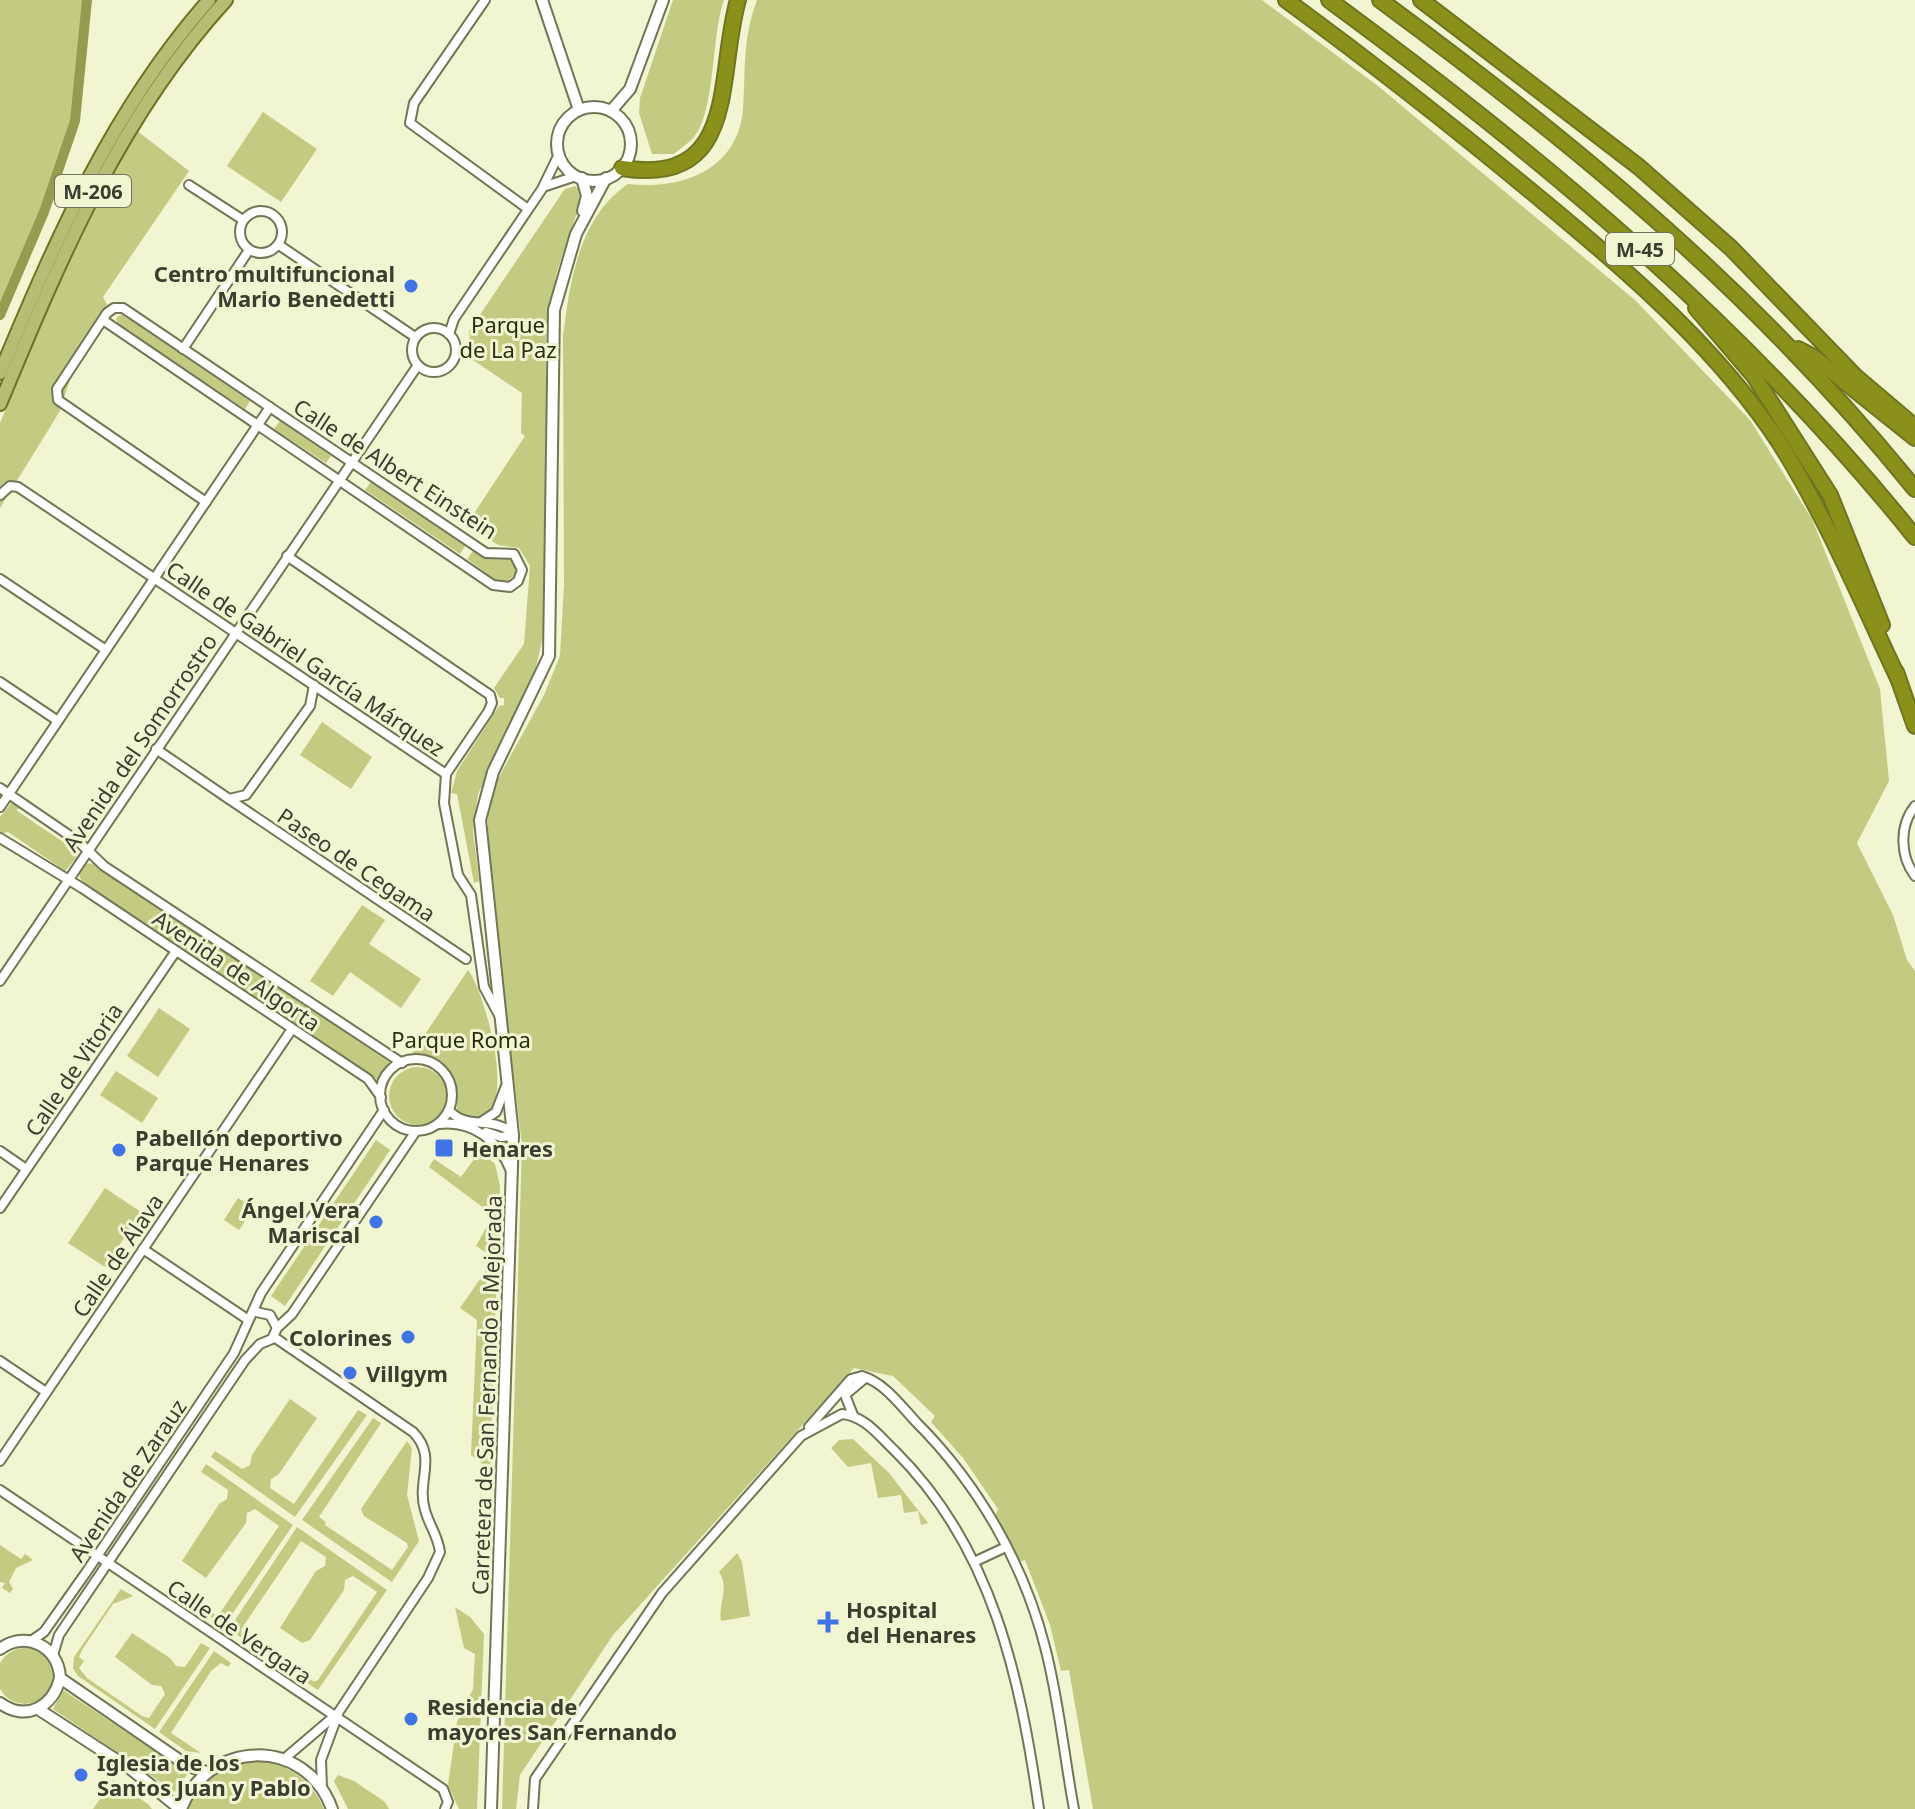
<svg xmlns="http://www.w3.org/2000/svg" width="1915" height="1809" viewBox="0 0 1915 1809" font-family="'Noto Sans',sans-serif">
<rect width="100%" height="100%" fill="#f1f5d2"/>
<!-- green -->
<g fill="#c3cb82">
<path d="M0,0H90L60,186L0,315Z"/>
<path d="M673,0H724C711,36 716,110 694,137C689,143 681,148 674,154H652L639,113L640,98Z"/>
<path d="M757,0H1262L1378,86L1635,300L1750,420L1812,519L1880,689L1889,781L1857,843L1893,915L1907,960L1915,971V1809H1093L1069,1670L1061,1671L1050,1625L1025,1560L1019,1562L995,1516L998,1509L963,1458L931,1422L935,1416L893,1376L854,1368L613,1635L520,1775L516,1809H502L522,1145L487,853L488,806L494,786L544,695L560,656L564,584L563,336C570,281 579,217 628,184C681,190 737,171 743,110C746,69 742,41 757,0Z"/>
<path d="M263,112L317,149L281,202L227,166Z"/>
<path d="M136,130L189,171L103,297L112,314L71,376L60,411L0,508V423L74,248Z"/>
<path d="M575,186L580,190L579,207L557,271L546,327V623L533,680L478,794L473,831L479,881L474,883L457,794L451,793L457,771L499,706L504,705V698H500L494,688L524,644L530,566L519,548L498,545L483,535L489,526L473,515L525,436L521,433L522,393L473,360L469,331L558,199L565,189Z"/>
<path d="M120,315H123L250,401L245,409L118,324L116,318Z"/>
<path d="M280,421L331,456L326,463L274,429Z"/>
<path d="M371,482L465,546L460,554L365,490Z"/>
<path d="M473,551L487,559L509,558L515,564V575L506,582L497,581L467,559Z"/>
<path d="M322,722L372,757L351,789L300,755Z"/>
<path d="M13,801L24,807L16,810L66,844L78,845L77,857L64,872L51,868L58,866L8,832L0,834V817Z"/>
<path d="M95,863L389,1062L379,1081L82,883L79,874L86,864Z"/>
<path d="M362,905L385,920L369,944L421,979L401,1008L350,972L333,996L310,981Z"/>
<path d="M468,970C484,990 518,1108 480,1119C471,1121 462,1117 457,1111C455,1080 446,1056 411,1055Z"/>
<path d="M159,1008L190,1029L158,1077L127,1056Z"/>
<circle cx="418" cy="1096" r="29"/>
<path d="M116,1071L158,1098L142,1123L100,1095Z"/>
<path d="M376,1140L390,1150L285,1306L271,1296Z"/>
<path d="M482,1153L495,1164L500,1186L490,1469L471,1455L477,1320L460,1308L491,1263L490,1255L476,1246L493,1215L429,1167L434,1159L461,1177L478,1154Z"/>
<path d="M105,1188L141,1212L105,1267L68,1243Z"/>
<path d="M238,1198L254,1208L239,1230L224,1220Z"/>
<path d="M290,1399L317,1418L279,1474L271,1479L270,1488L294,1504L358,1410L367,1415L295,1517L211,1457L215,1451L242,1469L250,1465L252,1455Z"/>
<path d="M373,1418L381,1423L319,1517L326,1522L325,1525L392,1570L408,1547L407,1543L364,1516L361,1509L407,1441L412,1448L407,1495L419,1541L392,1582L302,1520Z"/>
<path d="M853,1439L889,1473L928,1523L921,1525L918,1511L904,1513L901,1495L878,1498L871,1463L848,1467L831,1448L839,1440Z"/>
<path d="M206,1464L293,1525L224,1626L207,1614L209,1611L216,1615L220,1613L279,1526L255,1509L247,1513L246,1523L206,1578L182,1561L219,1504L227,1499L228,1490L201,1472Z"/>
<path d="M297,1527L387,1590L318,1690L304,1681L307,1677L314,1682L318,1680L377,1592L353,1576L345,1580L344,1590L310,1640L302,1643L280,1628L316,1571L325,1566L326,1557L301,1541L242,1628L241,1633L248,1638L246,1641L229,1629Z"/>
<path d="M0,1545L21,1559L25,1554L33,1560L16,1568L9,1582L13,1589L10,1593L2,1588L5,1583L0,1582Z"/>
<path d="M737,1553L742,1562L750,1616L721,1621C718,1604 730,1588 719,1572Z"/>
<path d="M121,1589L133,1596L113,1604L82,1650L79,1657L84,1661L79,1668L87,1678L142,1716L149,1718L165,1694L161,1686L152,1685L115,1657L132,1633L170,1658L176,1666L185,1667L201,1643L210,1648L155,1729L78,1676L73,1668L74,1657Z"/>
<path d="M455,1607L470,1617L484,1634L477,1809H459L448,1785L457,1722L473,1689L475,1654L464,1648Z"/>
<circle cx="25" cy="1676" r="28"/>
<path d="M214,1651L231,1663L228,1667L221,1663L211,1671L171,1733L201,1753L186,1751L159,1732Z"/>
<path d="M63,1690L188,1773L175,1792L53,1709Z"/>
<path d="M260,1761C290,1765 312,1781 324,1809H188C201,1778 227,1762 260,1761Z"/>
<path d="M338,1775L354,1781L385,1802L389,1809H348L334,1781Z"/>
<path d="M113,1780L148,1804L152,1809H93Z"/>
</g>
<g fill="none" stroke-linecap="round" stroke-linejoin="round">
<!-- canal -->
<path stroke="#959c50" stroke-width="10" d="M0,315L44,212L75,121L87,0"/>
<defs>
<g id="minor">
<path d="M485,0L414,103L410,123L528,209"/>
<path d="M189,185L243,220"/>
<path d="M546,186L576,176"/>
<circle cx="261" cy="232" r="21"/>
<path d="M279,245L415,337"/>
<path d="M103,320L493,585L510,587L518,581L522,570L514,554L486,553L123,308H114L107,313L57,389L58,400L206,502"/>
<circle cx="434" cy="350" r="22"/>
<path d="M449,334L454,319L542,189L559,154"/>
<path d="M183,349L249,250"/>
<path d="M0,495L10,486L18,487L446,774L444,803L458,875L471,895L484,987L499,1015"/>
<path d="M287,556L490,695L492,703L488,712L446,774"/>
<path d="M0,579L106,650"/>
<path d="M0,682L58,721"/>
<path d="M156,749L229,799L246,795L310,706L314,685"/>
<path d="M0,788L79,842L104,866L402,1063"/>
<path d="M229,799L466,959"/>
<path d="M1915,806C1899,826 1900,856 1915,876"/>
<path d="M0,807L270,407"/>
<path d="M0,838L82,888L368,1079L381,1097"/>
<path d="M0,981L418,365"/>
<circle cx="416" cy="1095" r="36"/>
<path d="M449,1110C466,1131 494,1115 513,1134"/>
<path d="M481,1122L496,1112L506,1086"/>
<path d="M439,1124C473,1120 499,1141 511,1171"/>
<path d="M486,1132L501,1137L513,1136"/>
<path d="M0,1151L26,1169"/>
<path d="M0,1208L176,951"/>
<path d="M143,1249L247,1319"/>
<path d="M256,1312L270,1315L277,1328"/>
<path d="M274,1337L413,1432C438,1457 416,1481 425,1510C429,1525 438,1536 440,1552L428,1578L338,1713L284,1759"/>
<path d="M0,1361L46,1392"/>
<path d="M853,1415L845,1395L864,1379"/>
<path d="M809,1427L851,1379L862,1376C885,1383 901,1406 917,1423C978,1484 1024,1564 1045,1647C1059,1700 1064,1756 1074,1809"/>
<path d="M0,1461L292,1029"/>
<path d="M0,1490L443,1789L448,1802L445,1809"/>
<path d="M976,1561L1006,1547"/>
<path d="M31,1641L44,1632L85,1574L234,1353L261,1293L384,1110"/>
<path d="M53,1655L59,1635L245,1360L260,1344L272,1339L277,1328L292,1314L416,1131"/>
<path d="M322,1788L321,1760L338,1714"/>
<path d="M533,1809L535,1779L662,1593L801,1436L842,1414C865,1416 879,1436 895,1451C993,1548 1020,1678 1039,1809"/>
</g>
<g id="tertiary">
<path d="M542,0L579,110"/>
<circle cx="594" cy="144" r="37"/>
<path d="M611,111L630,89L663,0"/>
<path d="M582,178L587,196L583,211"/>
<path d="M0,1649C25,1630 59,1646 60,1678C53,1707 26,1722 0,1703"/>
<path d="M60,1678L188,1766L206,1772"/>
<path d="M38,1709L132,1770L180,1809"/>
<path d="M181,1809C208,1739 306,1736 332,1809"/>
<path d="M491,1809L513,1135L480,820L493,772L549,656L554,310L576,234L606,178"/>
</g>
<g id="primary">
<path d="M0,373C56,239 112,110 209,0"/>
<path d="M0,404C60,260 119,117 226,0"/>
</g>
<g id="motorway">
<path d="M1286,0C1375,65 1460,132 1544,202C1630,273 1720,351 1781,445C1827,519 1861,600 1898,678"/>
<path d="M1329,0C1544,158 1747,328 1915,537"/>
<path d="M1380,0C1581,148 1757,294 1915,489"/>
<path d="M1421,0L1639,167L1731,248L1855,376L1915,427"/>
<path d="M622,168C740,187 716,76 738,0"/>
<path d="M1696,308L1754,376L1830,495L1882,625"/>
<path d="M1798,349L1815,358L1915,438"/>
<path d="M1896,672L1915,726"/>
</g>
</defs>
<!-- minor casing -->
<use href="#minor" stroke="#727656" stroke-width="12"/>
<!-- tertiary casing -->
<use href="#tertiary" stroke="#727656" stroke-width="14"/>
<!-- primary casing -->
<use href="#primary" stroke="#6e7421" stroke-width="16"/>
<!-- motorway casing -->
<use href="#motorway" stroke="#6e7421" stroke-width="18"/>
<!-- minor -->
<use href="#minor" stroke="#fff" stroke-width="8"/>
<!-- tertiary -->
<use href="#tertiary" stroke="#fff" stroke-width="10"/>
<!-- primary -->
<use href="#primary" stroke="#b8bd76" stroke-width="12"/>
<!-- motorway -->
<use href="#motorway" stroke="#89911a" stroke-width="14"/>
</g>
<!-- markers -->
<g fill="#4074e5" stroke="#f1f5d2" stroke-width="3">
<circle cx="411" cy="286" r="8"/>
<rect x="434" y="1138" width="20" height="20" rx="4"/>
<circle cx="119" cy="1150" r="8"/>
<circle cx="376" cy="1222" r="8"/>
<circle cx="408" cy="1337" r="8"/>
<circle cx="350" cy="1373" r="8"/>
<path d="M824 1610h8v8h8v8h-8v8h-8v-8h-8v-8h8z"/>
<circle cx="411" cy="1719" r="8"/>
<circle cx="81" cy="1775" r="8"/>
</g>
<g text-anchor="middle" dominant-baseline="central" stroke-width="6" stroke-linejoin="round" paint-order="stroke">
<!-- shield labels -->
<g fill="#f1f5d2" stroke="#72745f" stroke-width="2">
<rect x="55" y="175" width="76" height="32" rx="6"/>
<rect x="1606" y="233" width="68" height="32" rx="6"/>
</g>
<g font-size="20" font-weight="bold" fill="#3b3d2e">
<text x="93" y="191">M-206</text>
<text x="1640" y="249">M-45</text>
</g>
<!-- poi labels -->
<g font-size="22" font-weight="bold" fill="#3b3d2e" stroke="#f1f5d2" text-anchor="start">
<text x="395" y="273" text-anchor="end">Centro multifuncional<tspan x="395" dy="25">Mario Benedetti</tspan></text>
<text x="135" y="1137">Pabellón deportivo<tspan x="135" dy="25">Parque Henares</tspan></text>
<text x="462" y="1148">Henares</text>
<text x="360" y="1209" text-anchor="end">Ángel Vera<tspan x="360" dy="25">Mariscal</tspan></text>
<text x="392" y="1337" text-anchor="end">Colorines</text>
<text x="366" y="1373">Villgym</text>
<text x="846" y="1609">Hospital<tspan x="846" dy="25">del Henares</tspan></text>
<text x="427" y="1706">Residencia de<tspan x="427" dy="25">mayores San Fernando</tspan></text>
<text x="97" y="1762">Iglesia de los<tspan x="97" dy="25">Santos Juan y Pablo</tspan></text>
</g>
<!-- park labels -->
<g font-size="22" fill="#2b2e0c" stroke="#f1f5d2">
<text x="508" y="324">Parque<tspan x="508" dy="25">de La Paz</tspan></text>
<text x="461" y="1039">Parque Roma</text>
</g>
<!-- street labels -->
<g font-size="22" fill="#3b3d2e" stroke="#f1f5d2">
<text transform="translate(396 468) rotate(33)">Calle de Albert Einstein</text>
<text transform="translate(306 658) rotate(34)">Calle de Gabriel García Márquez</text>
<text transform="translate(139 742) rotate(-56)">Avenida del Somorrostro</text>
<text transform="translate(357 864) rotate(34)">Paseo de Cegama</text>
<text transform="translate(237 970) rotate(34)">Avenida de Algorta</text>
<text transform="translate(73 1069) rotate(-56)">Calle de Vitoria</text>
<text transform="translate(117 1255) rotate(-56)">Calle de Álava</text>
<text transform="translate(486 1395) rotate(-88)">Carretera de San Fernando a Mejorada</text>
<text transform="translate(127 1480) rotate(-56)">Avenida de Zarauz</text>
<text transform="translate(240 1631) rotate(34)">Calle de Vergara</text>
</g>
</g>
</svg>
